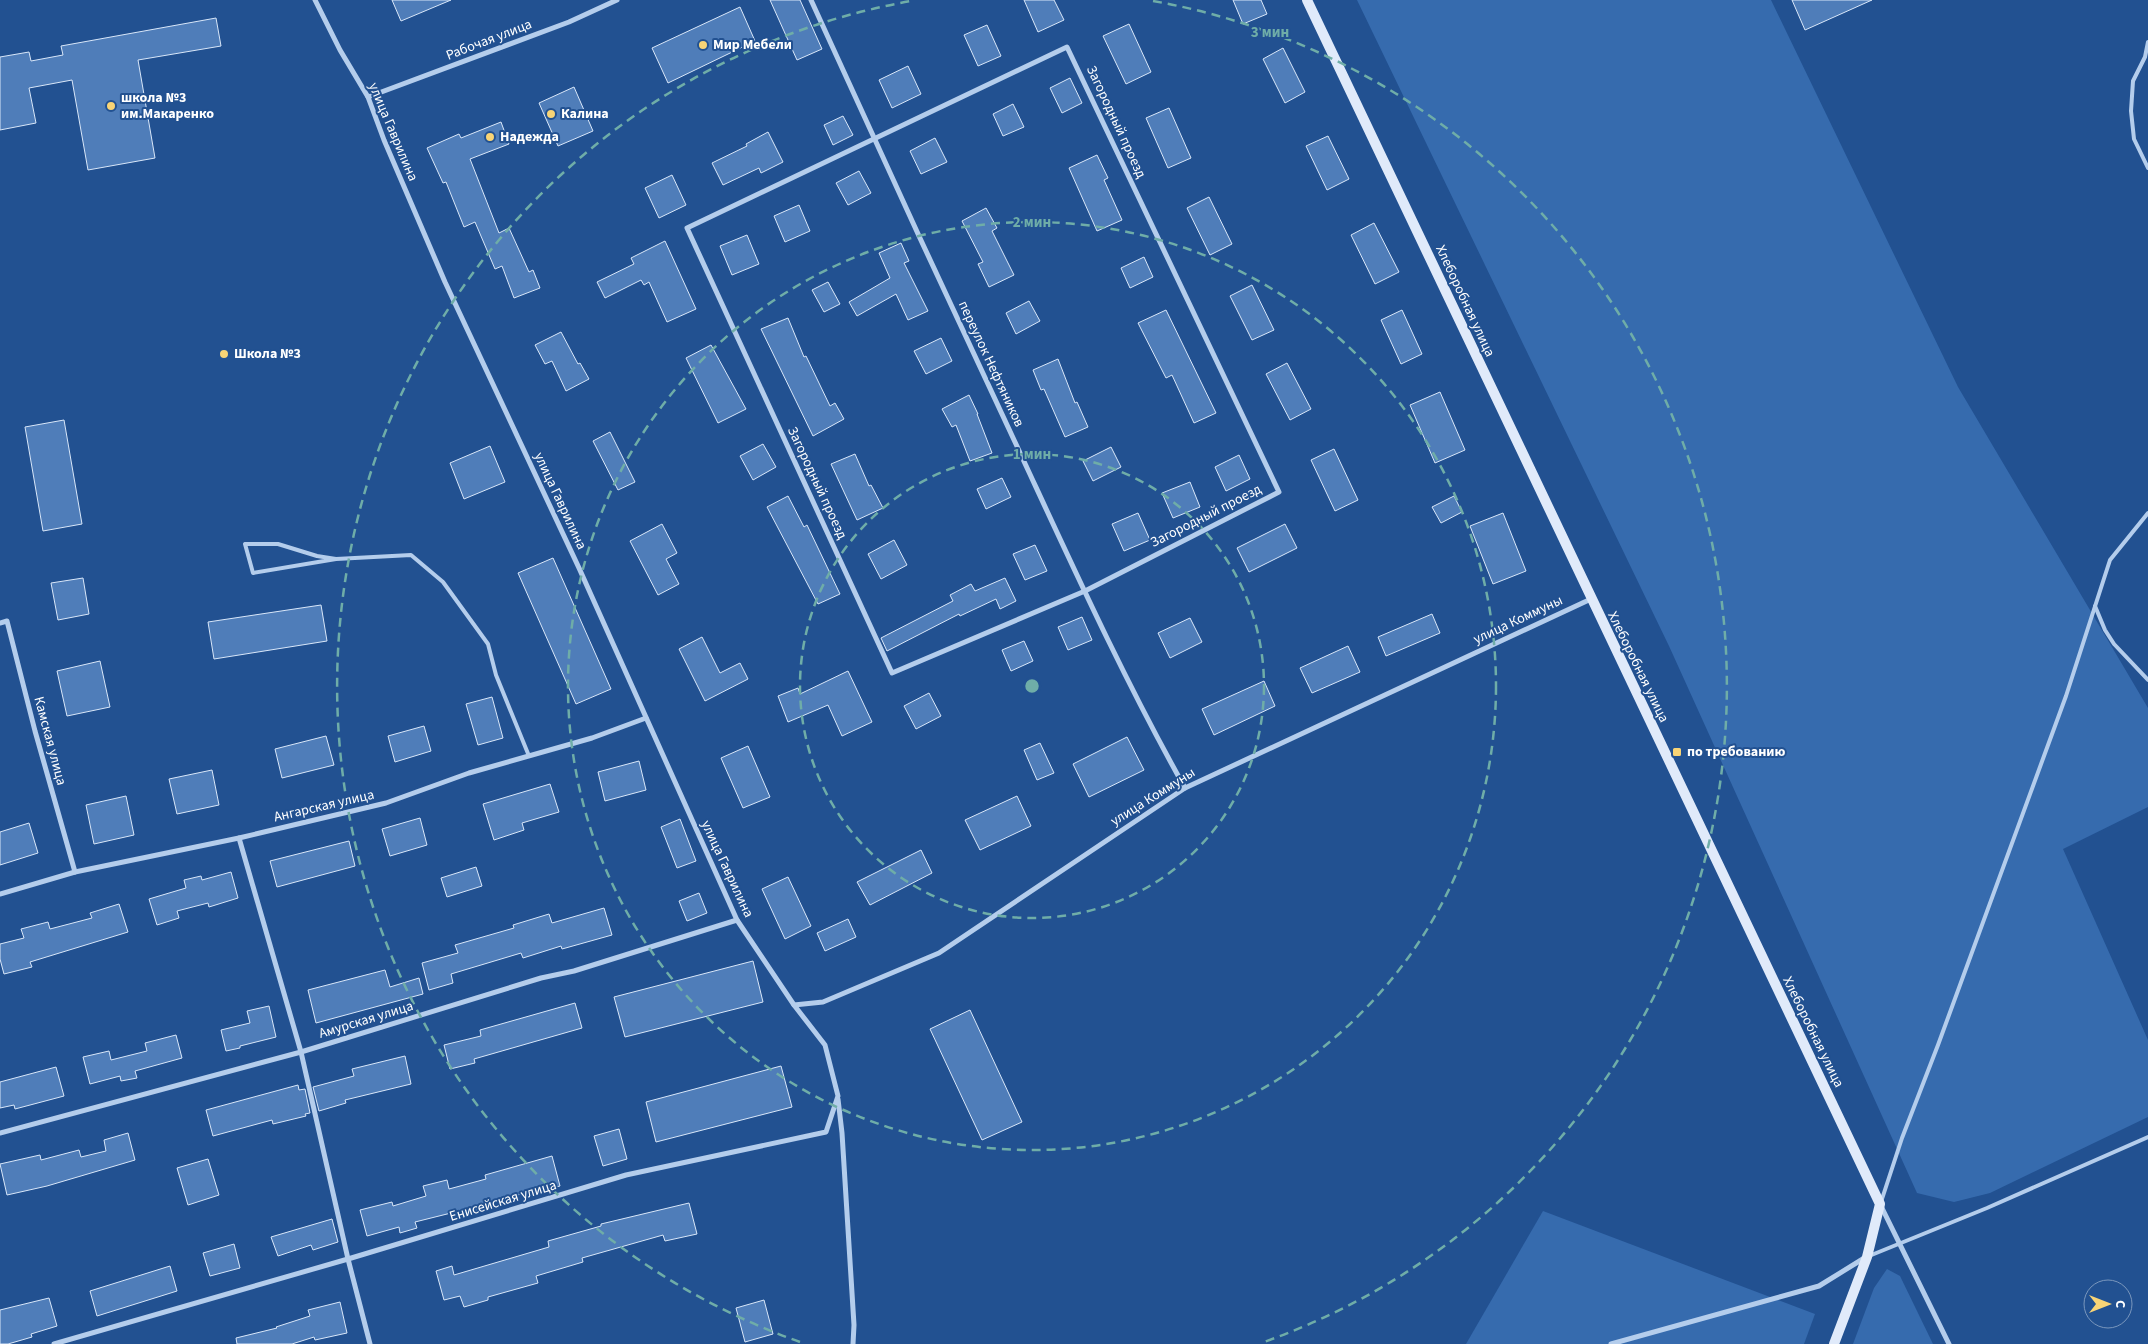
<svg xmlns="http://www.w3.org/2000/svg" width="2148" height="1344" viewBox="0 0 2148 1344" font-family="'Source Sans 3',sans-serif">
<rect width="100%" height="100%" fill="#225191"/>
<!-- green -->
<g fill="#366bae">
<path d="M1357,0H1771L1958,387L2148,708V807L2063,849L2148,1040V1117L1990,1193L1954,1202L1917,1193L1669,646Z"/>
<path d="M1543,1211L1815,1314L1804,1344H1466Z"/>
<path d="M1887,1269L1900,1276L1933,1344H1853L1874,1288Z"/>
</g>
<!-- building -->
<g fill="#4f7db9" stroke="#d9e7f9">
<path d="M392,0H451L401,21Z"/>
<path d="M770,0H800L822,49L797,60Z"/>
<path d="M1024,0H1054L1064,20L1038,32Z"/>
<path d="M1233,0H1261L1267,14L1243,24Z"/>
<path d="M1792,0H1872L1805,30Z"/>
<path d="M740,7L755,41L668,83L652,48Z"/>
<path d="M216,18L221,46L138,60L155,158L88,170L72,80L29,88L36,123L0,130V57L29,52L31,61L63,55L61,46Z"/>
<path d="M1129,24L1151,72L1126,84L1103,36Z"/>
<path d="M987,25L1001,56L978,66L964,35Z"/>
<path d="M1283,48L1305,92L1285,103L1263,59Z"/>
<path d="M908,66L921,94L892,108L879,80Z"/>
<path d="M1070,78L1082,103L1062,113L1050,88Z"/>
<path d="M574,87L593,131L558,146L539,103Z"/>
<path d="M1013,104L1024,127L1003,136L993,114Z"/>
<path d="M1169,108L1191,158L1168,168L1146,118Z"/>
<path d="M843,116L853,135L833,145L824,125Z"/>
<path d="M501,122L509,144L470,159L499,233L509,228L529,272L533,270L540,288L514,298L502,266L495,269L475,222L464,227L446,182L443,183L427,148L459,134L461,138Z"/>
<path d="M768,132L783,162L761,173L759,168L723,185L712,163L747,146L746,144Z"/>
<path d="M1328,136L1349,179L1327,190L1306,146Z"/>
<path d="M935,138L947,162L921,174L910,151Z"/>
<path d="M1097,155L1108,178L1104,180L1122,220L1097,231L1069,168Z"/>
<path d="M859,171L871,193L848,205L836,183Z"/>
<path d="M672,175L686,205L659,218L645,188Z"/>
<path d="M1209,197L1232,244L1210,255L1187,208Z"/>
<path d="M799,205L810,231L785,242L774,216Z"/>
<path d="M986,208L997,228L992,231L1014,275L989,287L978,264L983,262L962,221Z"/>
<path d="M1374,223L1399,272L1375,284L1351,235Z"/>
<path d="M747,235L759,264L732,275L720,246Z"/>
<path d="M665,241L696,309L667,322L649,282L644,285L641,280L605,298L597,282L634,264L631,258Z"/>
<path d="M901,243L909,261L904,263L928,311L908,320L896,294L857,316L849,302L890,278L879,253Z"/>
<path d="M1144,257L1153,277L1130,288L1121,268Z"/>
<path d="M828,282L840,304L824,312L812,290Z"/>
<path d="M1252,285L1274,330L1252,340L1230,296Z"/>
<path d="M1029,301L1040,321L1016,334L1006,313Z"/>
<path d="M1166,310L1216,413L1194,423L1172,375L1166,378L1138,323Z"/>
<path d="M1402,310L1422,354L1401,364L1381,320Z"/>
<path d="M788,318L804,357L806,356L830,406L835,403L844,419L813,436L761,329Z"/>
<path d="M561,332L578,364L580,363L589,379L566,391L552,361L545,364L535,345Z"/>
<path d="M941,338L952,361L926,374L914,351Z"/>
<path d="M711,345L746,409L718,423L686,358Z"/>
<path d="M1058,359L1075,403L1077,402L1088,427L1065,437L1044,389L1041,390L1033,370Z"/>
<path d="M1287,363L1311,409L1290,420L1266,374Z"/>
<path d="M1440,392L1465,450L1435,463L1410,405Z"/>
<path d="M969,395L978,414H977L992,453L970,461L956,425L952,427L942,409Z"/>
<path d="M64,420L82,524L43,531L25,427Z"/>
<path d="M610,432L635,482L618,490L593,441Z"/>
<path d="M763,444L776,467L753,480L740,456Z"/>
<path d="M490,446L505,482L464,499L450,463Z"/>
<path d="M1111,447L1121,467L1093,481L1083,461Z"/>
<path d="M1334,449L1358,500L1335,511L1311,460Z"/>
<path d="M855,454L869,486L871,485L883,508L857,520L831,464Z"/>
<path d="M1239,455L1250,479L1226,491L1215,467Z"/>
<path d="M1002,478L1011,497L986,509L977,489Z"/>
<path d="M1190,482L1200,507L1173,518L1162,493Z"/>
<path d="M788,496L804,527L807,525L840,594L818,604L767,507Z"/>
<path d="M1454,496L1462,512L1441,523L1432,507Z"/>
<path d="M1138,513L1150,540L1124,551L1112,524Z"/>
<path d="M1503,513L1526,571L1493,584L1470,526Z"/>
<path d="M662,524L677,553L666,559L679,584L658,595L630,541Z"/>
<path d="M1285,524L1297,548L1249,572L1237,548Z"/>
<path d="M894,540L907,565L881,579L868,554Z"/>
<path d="M1035,545L1047,571L1025,580L1013,554Z"/>
<path d="M553,558L611,689L576,704L518,573Z"/>
<path d="M83,578L89,614L58,620L51,583Z"/>
<path d="M1005,578L1016,601L1000,609L996,599L960,616L959,614L887,651L881,638L953,601L950,595L971,584L975,591Z"/>
<path d="M321,605L327,641L214,659L208,622Z"/>
<path d="M1432,614L1440,633L1386,656L1378,637Z"/>
<path d="M1082,617L1092,640L1068,650L1058,627Z"/>
<path d="M1190,618L1202,642L1170,658L1158,633Z"/>
<path d="M702,637L720,673L740,663L748,679L705,701L679,649Z"/>
<path d="M1024,641L1033,661L1011,671L1002,650Z"/>
<path d="M1348,646L1360,672L1312,693L1300,668Z"/>
<path d="M100,661L110,707L67,716L57,671Z"/>
<path d="M848,671L872,722L842,736L828,705L788,722L778,696L798,688L800,694Z"/>
<path d="M1264,681L1275,706L1214,735L1202,709Z"/>
<path d="M929,693L941,716L916,729L904,706Z"/>
<path d="M492,697L503,738L478,745L466,704Z"/>
<path d="M424,726L431,751L395,762L388,736Z"/>
<path d="M326,736L334,765L282,778L275,749Z"/>
<path d="M1127,737L1144,770L1089,797L1073,764Z"/>
<path d="M1040,743L1054,773L1037,780L1024,750Z"/>
<path d="M748,746L770,797L743,808L721,758Z"/>
<path d="M639,761L646,790L605,801L598,772Z"/>
<path d="M212,770L219,805L177,814L169,779Z"/>
<path d="M550,784L559,812L522,823L524,830L494,840L483,804Z"/>
<path d="M126,796L134,835L94,844L86,805Z"/>
<path d="M1017,796L1031,826L980,850L965,820Z"/>
<path d="M420,818L427,845L390,856L382,829Z"/>
<path d="M680,819L696,861L677,868L661,827Z"/>
<path d="M29,823L38,853L0,865V832Z"/>
<path d="M349,841L355,866L277,887L270,861Z"/>
<path d="M921,850L932,873L870,905L857,882Z"/>
<path d="M476,867L482,886L447,897L441,878Z"/>
<path d="M231,872L238,898L209,907L208,903L177,911L179,918L157,925L149,899L186,888L184,880L201,876L202,880Z"/>
<path d="M788,877L811,926L785,939L762,889Z"/>
<path d="M699,893L707,913L687,921L679,901Z"/>
<path d="M119,904L128,932L30,962L32,967L4,974L0,959V944L24,938L21,929L48,922L50,929L92,918L90,913Z"/>
<path d="M604,908L612,935L562,949L561,946L523,958L521,953L451,974L453,983L429,990L422,963L458,953L455,945L514,928L513,925L549,914L552,923Z"/>
<path d="M848,919L856,937L825,951L817,933Z"/>
<path d="M753,961L763,1002L625,1037L614,997Z"/>
<path d="M385,970L390,987L419,978L423,994L316,1023L308,990Z"/>
<path d="M575,1003L582,1028L474,1059L475,1063L450,1069L444,1045L481,1036L480,1030Z"/>
<path d="M269,1006L276,1037L240,1046V1048L226,1051L221,1030L250,1023L247,1011Z"/>
<path d="M970,1010L1022,1122L982,1140L930,1029Z"/>
<path d="M176,1035L182,1058L135,1071L137,1078L121,1081L120,1076L90,1084L83,1057L109,1051L111,1060L147,1051L145,1043Z"/>
<path d="M405,1056L411,1084L345,1100L346,1103L319,1111L313,1087L354,1076L352,1069Z"/>
<path d="M781,1066L792,1107L656,1142L646,1102Z"/>
<path d="M56,1067L64,1096L15,1109L14,1105L0,1108V1082Z"/>
<path d="M298,1085L299,1090L305,1089L310,1113L305,1114L306,1116L273,1124L272,1120L213,1136L206,1110Z"/>
<path d="M619,1129L627,1159L603,1166L594,1136Z"/>
<path d="M128,1133L135,1160L47,1186L7,1195L0,1164L40,1155L41,1160L79,1150L81,1157L106,1151L104,1140Z"/>
<path d="M552,1156L560,1186L535,1192V1190L487,1204L488,1207L456,1216L455,1212L415,1222L417,1228L400,1233L399,1227L367,1236L360,1210L392,1202L393,1206L426,1196L423,1186L447,1180L449,1189L486,1179L485,1175Z"/>
<path d="M208,1159L219,1195L188,1205L177,1168Z"/>
<path d="M689,1203L697,1234L665,1241L663,1235L582,1258L583,1262L536,1276L538,1283L488,1297V1300L464,1307L460,1296L444,1300L436,1271L452,1266L454,1275L549,1247L548,1241L601,1226V1224Z"/>
<path d="M332,1219L338,1242L313,1250L311,1245L278,1256L271,1237Z"/>
<path d="M234,1244L240,1268L210,1276L203,1253Z"/>
<path d="M170,1266L177,1291L97,1316L90,1291Z"/>
<path d="M49,1298L57,1326L31,1334L32,1337L8,1344H0V1310Z"/>
<path d="M764,1300L773,1334L745,1342L736,1308Z"/>
<path d="M340,1302L347,1333L315,1340L314,1337L292,1344H237L236,1338L277,1328L276,1327L310,1316L308,1310Z"/>
</g>
<g fill="none" stroke-linecap="round" stroke-linejoin="round">
<!-- lane -->
<g stroke="#b4cdec" stroke-width="4">
<path d="M2148,42L2145,57L2133,81L2131,111L2134,139L2148,168"/>
<path d="M336,559L253,573L245,544H278L317,556L336,559L411,555L443,582L488,644L496,675L529,756"/>
<path d="M2095,606L2105,630L2114,644L2148,680"/>
<path d="M1881,1202L1902,1138L1938,1045L2066,696L2110,560L2148,513"/>
<path d="M1869,1256L1987,1208L2148,1137"/>
</g>
<!-- street -->
<g stroke="#b4cdec" stroke-width="5">
<path d="M811,0C878,148 946,295 1015,442C1069,558 1122,676 1185,788"/>
<path d="M1067,47L1279,492L1085,591L892,673L687,228Z"/>
<path d="M368,97L569,22L617,0"/>
<path d="M0,623L7,621L35,731L75,872"/>
<path d="M239,838L301,1052L348,1259L370,1344"/>
<path d="M0,894L75,872L239,838L386,803L469,773L592,738L646,718"/>
<path d="M794,1005L823,1002L939,953L1185,788L1591,599"/>
<path d="M838,1099L842,1133L854,1325L853,1344"/>
<path d="M0,1133L301,1052L541,978L574,971L737,920"/>
<path d="M1881,1206L1949,1344"/>
<path d="M54,1344L348,1259L626,1175L826,1132L838,1096L825,1045L794,1005L737,920L579,568L445,282L384,140L368,97L340,50L315,0"/>
<path d="M1611,1344L1819,1286L1866,1257"/>
</g>
<!-- secondary -->
<path stroke="#e0eafa" stroke-width="10" d="M1307,0L1880,1204L1867,1257L1834,1344"/>
</g>
<!-- distance rings -->
<g fill="none" stroke="#6fada8" stroke-width="2.5" stroke-dasharray="9 6">
<circle cx="1032" cy="686" r="232"/>
<circle cx="1032" cy="686" r="464"/>
<path d="M800 1342A696 696 0 0 1 911 1M1153 1A696 696 0 0 1 1264 1342"/>
</g>
<!-- markers -->
<g fill="#f8d476" stroke="#225191" stroke-width="2">
<circle cx="703" cy="45" r="5"/>
<circle cx="111" cy="106" r="5"/>
<circle cx="551" cy="114" r="5"/>
<circle cx="490" cy="137" r="5"/>
<circle cx="224" cy="354" r="5"/>
<rect x="1672" y="747" width="10" height="10" rx="2.5"/>
</g>
<g text-anchor="middle" dominant-baseline="central" stroke-width="4" stroke-linejoin="round" paint-order="stroke">
<!-- street labels -->
<g font-size="14" fill="#fff" stroke="#225191">
<text transform="translate(489 40) rotate(-21)">Рабочая улица</text>
<text transform="translate(1116 122) rotate(65)">Загородный проезд</text>
<text transform="translate(393 132) rotate(67)">улица Гаврилина</text>
<text transform="translate(1465 301) rotate(65)">Хлеборобная улица</text>
<text transform="translate(991 364) rotate(65)">переулок Нефтяников</text>
<text transform="translate(817 483) rotate(65)">Загородный проезд</text>
<text transform="translate(560 501) rotate(65)">улица Гаврилина</text>
<text transform="translate(1206 516) rotate(-27)">Загородный проезд</text>
<text transform="translate(1518 620) rotate(-25)">улица Коммуны</text>
<text transform="translate(1638 667) rotate(64)">Хлеборобная улица</text>
<text transform="translate(50 741) rotate(75)">Камская улица</text>
<text transform="translate(1153 797) rotate(-32)">улица Коммуны</text>
<text transform="translate(324 806) rotate(-13)">Ангарская улица</text>
<text transform="translate(727 869) rotate(65)">улица Гаврилина</text>
<text transform="translate(366 1020) rotate(-17)">Амурская улица</text>
<text transform="translate(1813 1032) rotate(64)">Хлеборобная улица</text>
<text transform="translate(503 1201) rotate(-17)">Енисейская улица</text>
</g>
<!-- poi labels -->
<g font-size="14" font-weight="bold" fill="#fff" stroke="#225191" text-anchor="start">
<text x="713" y="45">Мир Мебели</text>
<text x="121" y="98">школа №3<tspan x="121" dy="16">им.Макаренко</tspan></text>
<text x="561" y="114">Калина</text>
<text x="500" y="137">Надежда</text>
<text x="234" y="354">Школа №3</text>
<text x="1687" y="752">по требованию</text>
</g>
</g>
<circle cx="1032" cy="686" r="8" fill="#6fada8" stroke="#225191" stroke-width="2.5"/>
<g font-size="15" text-anchor="middle" font-weight="bold" fill="#6fada8" stroke="#225191" stroke-width="4" stroke-linejoin="round" paint-order="stroke">
<text x="1270" y="37">3 мин</text>
<text x="1032" y="227">2 мин</text>
<text x="1032" y="459">1 мин</text>
</g>
<!-- north arrow -->
<g transform="translate(2108 1304) rotate(90)"><circle r="24" fill="#225191" stroke="#7a97bd"/>
<path d="M0-4L9 19L0 12L-9 19Z" fill="#f8d476"/>
<text y="-8" font-size="14" font-weight="bold" text-anchor="middle" fill="#ffffff">С</text>
</g>
</svg>
